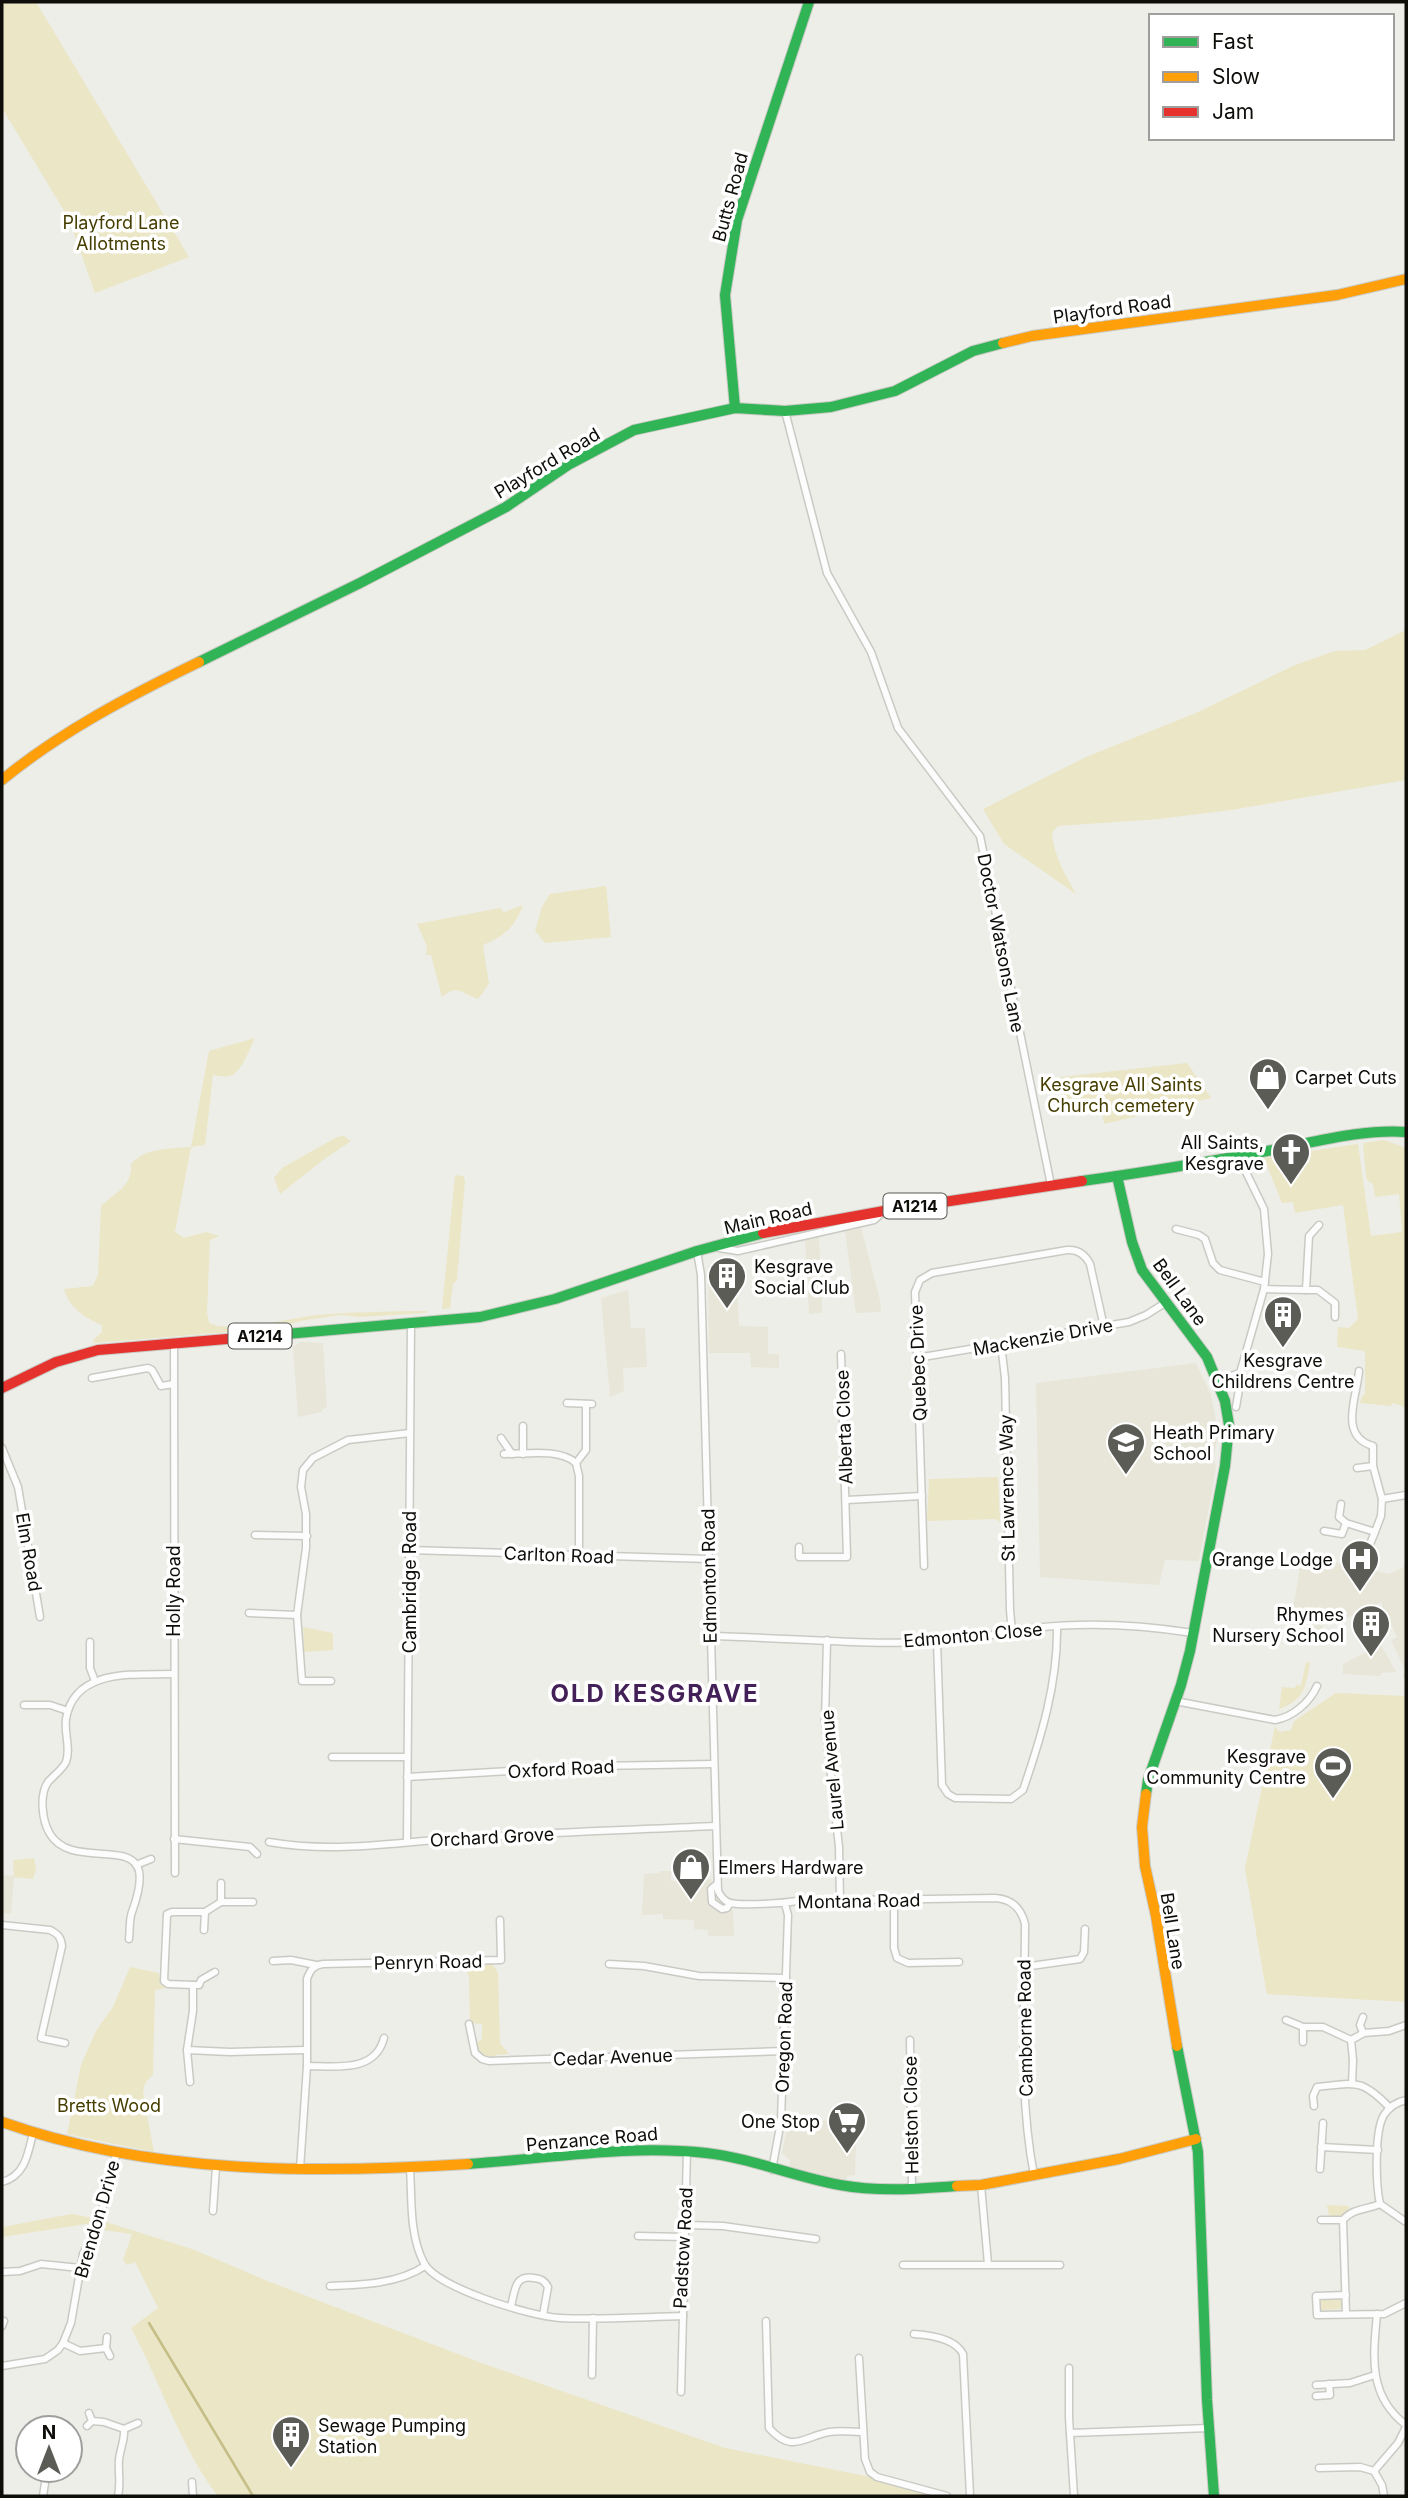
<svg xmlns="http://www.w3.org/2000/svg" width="1408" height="2498" viewBox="0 0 1408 2498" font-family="Inter,sans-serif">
<rect width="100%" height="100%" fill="#eeeee8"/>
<!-- built -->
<g fill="#e7e6d8">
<path d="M861,1228L880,1300L881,1312L856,1313L845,1231Z"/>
<path d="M819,1236L822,1313L809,1314L805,1239Z"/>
<path d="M717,1262L718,1285L737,1284L739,1326L768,1327V1354H779V1368L751,1367L750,1353H709L708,1266Z"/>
<path d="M628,1290L631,1328H645L647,1367L623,1368L624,1391L610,1397L601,1298Z"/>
<path d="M300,1342L323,1343L327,1408L322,1409V1412L298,1417L293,1347Z"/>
<path d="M1196,1363L1211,1395L1218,1431L1214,1458L1216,1469L1199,1561L1165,1560L1159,1585L1040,1577L1036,1383Z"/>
<path d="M1302,1555L1389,1574L1406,1566V1678H1403L1404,1668L1391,1640L1397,1637L1382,1606V1602L1334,1624L1324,1623L1317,1640L1289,1634Z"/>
<path d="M1381,1645L1396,1672L1381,1673V1676L1343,1674V1664Z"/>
<path d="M659,1871H671V1881L712,1879L714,1893L733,1911L734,1936H708V1930L694,1929V1920L663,1919V1914L642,1915L644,1874L659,1873Z"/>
<path d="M2,1875L14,1876L11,1914L2,1913Z"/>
<path d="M786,2118L833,2121L837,2127H848L850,2140L856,2141L855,2175L847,2176L846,2186L789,2174L790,2160L782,2153L787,2128Z"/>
</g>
<!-- green -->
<g fill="#eae6c6">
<path d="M2,2H36L189,257L95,293L69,219L2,108Z"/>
<path d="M1406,630V780L1231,810L1159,819L1058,826L1052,833C1054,856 1065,874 1076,894L1004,844L983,809L1086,757L1196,713L1295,665L1335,651L1365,650Z"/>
<path d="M606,886L611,937L545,943L535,931L542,907L550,894Z"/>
<path d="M523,905C514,928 506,935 483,945L489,984L478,999C463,994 458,983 442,997L431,955H426L427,946L417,924L500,908L504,912Z"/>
<path d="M255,1038C249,1049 243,1071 230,1076C225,1077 218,1076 213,1075L205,1145L191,1147L175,1232L184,1238L206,1232L220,1236L210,1240L207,1312L209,1323C232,1334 290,1318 317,1315C354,1312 390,1311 427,1311L426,1313L359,1317L340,1315L300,1321L278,1328L94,1343L93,1340L102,1332V1325C84,1317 70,1309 64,1289L93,1286L98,1274L101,1206C114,1193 133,1186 131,1164C146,1147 170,1149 191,1147L209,1051Z"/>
<path d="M1187,1063L1211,1098L1104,1124L1102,1112L1065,1111L1061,1077Z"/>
<path d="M344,1136L351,1141L323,1160L280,1194L274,1178L282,1168L337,1137Z"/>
<path d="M1384,1140L1406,1148V1414L1405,1407L1392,1403L1391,1406L1360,1403L1362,1396L1365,1394V1351L1337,1347L1338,1327L1349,1328L1358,1319L1343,1205L1295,1213L1293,1202L1282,1203L1264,1158L1358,1144L1371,1236L1402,1232L1399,1194L1375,1197L1373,1184L1368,1181L1366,1177L1363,1143Z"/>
<path d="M455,1175L463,1176L465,1180L457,1280L453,1284L450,1308L442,1309Z"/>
<path d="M998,1477L1000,1522L996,1519L927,1521L929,1479Z"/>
<path d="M303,1627L333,1633V1650L304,1652Z"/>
<path d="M1306,1662L1310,1663C1306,1687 1303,1701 1279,1709L1282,1687L1295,1688L1296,1685L1301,1686Z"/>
<path d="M1336,1693L1406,1696V2002L1267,1994L1266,1990L1245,1868L1275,1726L1279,1732L1291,1730L1294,1721Z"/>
<path d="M34,1858L36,1869L33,1879L14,1877L13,1860Z"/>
<path d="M492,1963L498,1973L500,2043L509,2054L496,2055L493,2057L481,2055L475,2044L482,2039V2024L470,2023L469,1976L462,1964Z"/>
<path d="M130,1967L159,1973L160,1984L166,1988L155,1990L153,2074L145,2083L143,2093L154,2152L67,2134L81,2065L96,2031L113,2007Z"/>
<path d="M1327,2205L1349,2206V2209L1342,2216H1329Z"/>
<path d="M71,2214L93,2218L192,2249L270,2282L484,2364L725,2448L876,2478L943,2496H218C181,2449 160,2381 131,2328L158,2308L135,2262L127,2265L123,2260L132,2234L103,2230L86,2224L2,2237V2227Z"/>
<path d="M1343,2298V2306L1340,2309L1322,2310L1320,2308L1321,2299Z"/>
</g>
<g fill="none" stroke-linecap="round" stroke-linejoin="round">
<!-- stream -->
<path stroke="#c6be87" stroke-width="2.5" d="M149,2323L253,2496"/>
<defs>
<g id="street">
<path d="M785,411L827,573L871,652L898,728L980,836L1051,1185"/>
<path d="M1176,1229L1199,1235L1205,1239L1213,1263L1220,1270L1265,1282"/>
<path d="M719,1248L738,1251L874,1220L881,1214"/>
<path d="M697,1251L701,1275L718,1891C721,1897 724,1901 730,1903C743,1906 785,1903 797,1901L995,1898C1012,1899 1021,1908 1025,1924C1025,2007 1018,2093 1034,2175"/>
<path d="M1264,1289L1306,1290L1309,1236L1319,1225"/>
<path d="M1306,1290H1318L1335,1303V1317"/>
<path d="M174,1343L175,1873"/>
<path d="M1001,1344L1005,1378L1010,1610L1012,1632"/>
<path d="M917,1358L1129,1322L1146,1315L1165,1303"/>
<path d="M1359,1371C1357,1397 1338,1436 1373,1446V1466L1382,1499"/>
<path d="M92,1378L148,1368L152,1370L161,1386L174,1384"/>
<path d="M1218,1380L1240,1373"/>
<path d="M567,1403L592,1404"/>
<path d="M1236,1407L1241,1377L1240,1373L1264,1289L1268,1254L1264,1209L1243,1166"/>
<path d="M523,1426V1454"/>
<path d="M501,1438L512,1454"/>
<path d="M2,1448L18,1487L40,1617"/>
<path d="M504,1454C525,1454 559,1448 576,1463"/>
<path d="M1357,1468L1373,1466"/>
<path d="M847,1500L922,1496"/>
<path d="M1341,1504L1339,1517L1346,1523L1375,1532L1381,1516L1382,1499L1406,1495"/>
<path d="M1324,1531L1342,1534L1346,1523"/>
<path d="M255,1535L307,1536"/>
<path d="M1370,1544L1375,1532"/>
<path d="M799,1547V1557H847L841,1354"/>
<path d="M409,1550L709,1559"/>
<path d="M579,1555V1476L576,1463L586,1450V1404"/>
<path d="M924,1566L915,1292L920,1280L932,1273L1067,1250C1078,1249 1085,1254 1090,1264L1104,1327"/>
<path d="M249,1613L297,1615"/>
<path d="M711,1636C785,1638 860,1645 934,1642C968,1640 1001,1633 1034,1628C1085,1622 1142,1625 1193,1633"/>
<path d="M827,1640L825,1721L839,1847L840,1900"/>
<path d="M90,1642V1668L95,1681"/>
<path d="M937,1642L942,1785L948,1794L955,1798L1011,1799L1023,1790C1041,1738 1058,1682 1057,1627"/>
<path d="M331,1681H302L297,1615L306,1548V1514L301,1487L303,1470L313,1458L348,1440L410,1433"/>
<path d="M1175,1701L1275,1720C1293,1717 1310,1702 1317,1686"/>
<path d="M24,1705H50L68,1711"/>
<path d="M332,1757H407"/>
<path d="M407,1777L595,1766L714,1764"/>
<path d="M174,1839L250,1847L257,1854"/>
<path d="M269,1842C332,1853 388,1843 450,1839C538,1833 627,1830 716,1826"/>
<path d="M407,1842L411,1323"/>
<path d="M136,1865L151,1859"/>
<path d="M221,1883V1902L205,1912H172L167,1914L164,1981L168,1984L193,1985V2011L187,2050L230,2052L306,2050"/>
<path d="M717,1884L711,1889L712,1902L722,1909L727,1908L730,1903"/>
<path d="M894,1900V1948L897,1958L908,1963L959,1962"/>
<path d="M221,1902H253"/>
<path d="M2,1925L50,1930C58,1934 61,1937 62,1946L41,2038L65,2043"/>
<path d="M204,1930L205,1912"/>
<path d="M129,1939C130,1931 129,1919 132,1912C136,1901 144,1878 137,1866C124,1843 69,1866 50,1834C42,1821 39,1795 48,1782C54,1775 62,1770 66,1762C71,1748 64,1734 66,1719C74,1668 134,1675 173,1674"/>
<path d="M273,1961L291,1960L316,1965"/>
<path d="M609,1964L644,1966L699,1976L786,1978"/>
<path d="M1024,1967L1080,1959L1084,1952L1085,1929"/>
<path d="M193,1985H199L201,1980L215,1972"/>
<path d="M1286,2020L1303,2027H1323L1351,2040L1364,2033L1389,2031L1406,2025"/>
<path d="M469,2024L475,2053L482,2059L489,2061L784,2051"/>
<path d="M1363,2033L1360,2025L1363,2017"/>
<path d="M910,2040L912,2190"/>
<path d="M1351,2040L1353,2060L1352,2084"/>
<path d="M1303,2042V2027"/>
<path d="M187,2050L190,2082"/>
<path d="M307,2066C336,2066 375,2073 384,2038"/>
<path d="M1406,2100C1397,2102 1389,2107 1384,2115C1374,2131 1376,2186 1380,2204L1406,2222"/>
<path d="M1314,2106L1313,2096L1317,2087C1356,2083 1361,2078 1390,2108"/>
<path d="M1321,2147L1378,2150"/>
<path d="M410,2168C412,2198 409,2235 424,2263C437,2288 530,2316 560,2318C600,2320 642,2317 683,2316L687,2150"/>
<path d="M300,2169L307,2066V1979C310,1970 314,1965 323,1964L501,1960L500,1920"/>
<path d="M1320,2169L1323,2123"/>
<path d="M772,2170L781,2121L788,1915L785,1904"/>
<path d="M2,2182C25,2176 28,2154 33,2133"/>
<path d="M981,2185L988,2264"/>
<path d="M213,2211L216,2167"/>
<path d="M1321,2220H1343"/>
<path d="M686,2225L723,2226L816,2239"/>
<path d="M638,2236L685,2237"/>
<path d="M903,2265H1060"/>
<path d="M2,2272L20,2271L41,2264L80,2268"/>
<path d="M330,2286C361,2285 398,2284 425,2266"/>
<path d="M1346,2295L1316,2296L1317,2315L1384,2314L1406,2303"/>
<path d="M511,2306C515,2292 514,2274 534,2278C541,2279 544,2280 548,2287L543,2315"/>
<path d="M1346,2314L1343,2220C1353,2208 1366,2210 1380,2204"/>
<path d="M1377,2314C1373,2357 1368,2396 1406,2425"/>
<path d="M766,2321L769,2428C792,2454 803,2437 829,2432C840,2430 852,2432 863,2432"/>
<path d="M2,2326L4,2321"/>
<path d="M914,2334C929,2335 955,2338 963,2354L970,2496"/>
<path d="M107,2337L106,2348L110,2356"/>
<path d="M63,2343L80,2351L106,2348"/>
<path d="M859,2358L865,2459L870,2472L877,2477L947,2496"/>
<path d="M2,2366L45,2359L58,2350L63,2343L71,2323L83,2254L99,2222L117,2151"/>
<path d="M1069,2368V2418L1074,2496"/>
<path d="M592,2375L593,2318"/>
<path d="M1316,2385L1350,2383L1375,2375"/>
<path d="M681,2392L683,2316"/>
<path d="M1316,2396L1330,2395L1329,2384"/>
<path d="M92,2421L104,2422L124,2429C125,2440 120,2449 119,2460C118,2472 121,2483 118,2496"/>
<path d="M87,2426L92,2421L89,2413"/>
<path d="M124,2429L138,2423"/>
<path d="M1070,2433L1209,2428"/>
<path d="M1319,2468L1360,2467L1374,2471L1398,2443L1406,2427"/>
<path d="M1374,2471L1382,2485L1384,2496"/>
<path d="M192,2482L193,2496"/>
<path d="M43,2496L47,2470"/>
</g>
<g id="fast">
<path d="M735,408L725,295L737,220L809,2"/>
<path d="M199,662L360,583L506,507L568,465L634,430L735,408L785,411L831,407L895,391L973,351L1003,343"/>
<path d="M1117,1176L1132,1242L1142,1270L1207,1357L1225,1401L1229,1425L1225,1466L1190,1651L1181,1685L1148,1780L1146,1794"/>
<path d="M1082,1181C1147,1172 1213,1161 1278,1149C1319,1141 1364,1129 1406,1132"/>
<path d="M286,1334L480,1317L555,1299L697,1251L763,1233"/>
<path d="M1177,2046L1198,2152L1207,2400L1214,2496"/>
<path d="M468,2164C547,2159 627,2144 706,2153C751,2158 795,2177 840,2185C879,2192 918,2189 957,2186"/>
</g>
<g id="slow">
<path d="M1003,343L1032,336L1337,295L1406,279"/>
<path d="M2,780C60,732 131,695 199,662"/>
<path d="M1146,1794L1142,1827L1145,1866L1156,1916L1177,2046"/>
<path d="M2,2122C149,2174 314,2174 468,2164"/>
<path d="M957,2186L981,2185L1119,2159L1196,2139"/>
</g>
<g id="jam">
<path d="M763,1233L884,1211L1082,1181"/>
<path d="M2,1388L56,1362L98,1350L286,1334"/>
</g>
</defs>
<!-- street casing -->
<use href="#street" stroke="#cacac5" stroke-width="9"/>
<!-- fast casing -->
<use href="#fast" stroke="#cacac5" stroke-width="12"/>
<!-- slow casing -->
<use href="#slow" stroke="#cacac5" stroke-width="12"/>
<!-- jam casing -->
<use href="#jam" stroke="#cacac5" stroke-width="12"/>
<!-- street -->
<use href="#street" stroke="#fcfcfc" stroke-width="6"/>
<!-- fast -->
<use href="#fast" stroke="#30b455" stroke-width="10"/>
<!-- slow -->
<use href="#slow" stroke="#ff9f0a" stroke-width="10"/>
<!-- jam -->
<use href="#jam" stroke="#e5322d" stroke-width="10"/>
</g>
<!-- icons -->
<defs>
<symbol id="shop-pin" viewBox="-11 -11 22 30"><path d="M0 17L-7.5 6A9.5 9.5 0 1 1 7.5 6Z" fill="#5c5c57" stroke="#fff"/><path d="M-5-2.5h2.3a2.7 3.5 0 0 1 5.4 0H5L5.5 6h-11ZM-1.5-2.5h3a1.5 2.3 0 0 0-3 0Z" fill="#fff"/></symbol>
<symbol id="church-pin" viewBox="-11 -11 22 30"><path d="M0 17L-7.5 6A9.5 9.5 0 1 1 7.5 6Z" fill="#5c5c57" stroke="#fff"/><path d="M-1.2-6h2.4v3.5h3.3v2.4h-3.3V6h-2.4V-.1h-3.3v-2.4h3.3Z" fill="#fff"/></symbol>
<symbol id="building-pin" viewBox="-11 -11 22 30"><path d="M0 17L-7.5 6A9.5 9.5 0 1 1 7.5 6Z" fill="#5c5c57" stroke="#fff"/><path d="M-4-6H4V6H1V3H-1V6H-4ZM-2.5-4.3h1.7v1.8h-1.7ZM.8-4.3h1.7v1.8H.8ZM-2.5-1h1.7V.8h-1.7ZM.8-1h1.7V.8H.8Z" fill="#fff"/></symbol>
<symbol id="school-pin" viewBox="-11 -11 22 30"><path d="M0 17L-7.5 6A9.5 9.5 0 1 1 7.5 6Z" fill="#5c5c57" stroke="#fff"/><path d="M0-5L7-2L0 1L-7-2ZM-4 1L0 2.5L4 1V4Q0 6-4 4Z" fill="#fff"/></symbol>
<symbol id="hospital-pin" viewBox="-11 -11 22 30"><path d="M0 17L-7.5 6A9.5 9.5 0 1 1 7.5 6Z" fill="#5c5c57" stroke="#fff"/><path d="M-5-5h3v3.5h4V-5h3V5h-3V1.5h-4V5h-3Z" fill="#fff"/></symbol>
<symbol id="stadium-pin" viewBox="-11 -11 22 30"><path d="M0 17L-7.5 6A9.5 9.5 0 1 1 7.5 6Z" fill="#5c5c57" stroke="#fff"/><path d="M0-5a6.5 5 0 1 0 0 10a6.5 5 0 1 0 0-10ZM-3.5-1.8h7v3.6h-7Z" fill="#fff"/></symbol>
<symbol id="supermarket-pin" viewBox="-11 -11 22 30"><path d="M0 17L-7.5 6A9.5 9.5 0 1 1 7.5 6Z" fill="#5c5c57" stroke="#fff"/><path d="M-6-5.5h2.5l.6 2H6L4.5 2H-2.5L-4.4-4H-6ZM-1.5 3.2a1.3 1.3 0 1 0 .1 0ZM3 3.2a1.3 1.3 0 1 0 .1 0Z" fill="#fff"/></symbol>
</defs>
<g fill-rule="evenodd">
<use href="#shop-pin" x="1246" y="1055" width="44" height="60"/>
<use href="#church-pin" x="1269" y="1130" width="44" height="60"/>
<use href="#building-pin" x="705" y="1254" width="44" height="60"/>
<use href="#building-pin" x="1261" y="1293" width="44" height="60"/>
<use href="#school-pin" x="1104" y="1420" width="44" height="60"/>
<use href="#hospital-pin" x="1338" y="1537" width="44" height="60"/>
<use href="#building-pin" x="1349" y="1602" width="44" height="60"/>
<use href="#stadium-pin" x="1311" y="1744" width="44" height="60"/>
<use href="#shop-pin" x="669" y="1845" width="44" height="60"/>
<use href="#supermarket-pin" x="825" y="2099" width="44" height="60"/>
<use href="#building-pin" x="269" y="2413" width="44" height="60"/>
</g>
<g text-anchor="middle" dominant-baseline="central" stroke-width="7" stroke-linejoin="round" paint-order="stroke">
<!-- shield labels -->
<g fill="#fff" stroke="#565653" stroke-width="2">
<rect x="883.5" y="1193.5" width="63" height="25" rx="5"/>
<rect x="228.5" y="1323.5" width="63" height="25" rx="5"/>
</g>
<g font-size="16" font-weight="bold" fill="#0e0d09">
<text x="915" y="1206">A1214</text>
<text x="260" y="1336">A1214</text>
</g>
<!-- street labels -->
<g font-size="18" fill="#0e0d09" stroke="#fff">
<text transform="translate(730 197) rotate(-75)">Butts Road</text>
<text transform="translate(1112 309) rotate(-8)">Playford Road</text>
<text transform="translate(547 463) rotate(-31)">Playford Road</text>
<text transform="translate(1001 943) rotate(79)">Doctor Watsons Lane</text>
<text transform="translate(768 1218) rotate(-13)">Main Road</text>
<text transform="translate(1180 1292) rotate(54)">Bell Lane</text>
<text transform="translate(1043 1337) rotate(-10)">Mackenzie Drive</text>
<text transform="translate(918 1363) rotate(-92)">Quebec Drive</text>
<text transform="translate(844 1427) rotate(-92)">Alberta Close</text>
<text transform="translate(1007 1488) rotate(-91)">St Lawrence Way</text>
<text transform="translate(29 1552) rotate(80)">Elm Road</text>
<text transform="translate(559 1555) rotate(2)">Carlton Road</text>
<text transform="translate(709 1576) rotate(-91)">Edmonton Road</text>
<text transform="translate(409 1582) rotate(-90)">Cambridge Road</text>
<text transform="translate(173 1591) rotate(-90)">Holly Road</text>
<text transform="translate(973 1635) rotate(-5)">Edmonton Close</text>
<text transform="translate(561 1769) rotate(-3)">Oxford Road</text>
<text transform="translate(832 1770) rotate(-95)">Laurel Avenue</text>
<text transform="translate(492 1837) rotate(-3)">Orchard Grove</text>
<text transform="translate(859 1901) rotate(-1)">Montana Road</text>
<text transform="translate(1173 1931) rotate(81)">Bell Lane</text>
<text transform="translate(428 1962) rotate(-1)">Penryn Road</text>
<text transform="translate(1025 2028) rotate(-91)">Camborne Road</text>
<text transform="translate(784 2037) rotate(-88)">Oregon Road</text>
<text transform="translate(613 2057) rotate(-2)">Cedar Avenue</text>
<text transform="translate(911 2115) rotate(-91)">Helston Close</text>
<text transform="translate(592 2139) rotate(-5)">Penzance Road</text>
<text transform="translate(97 2219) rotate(-74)">Brendon Drive</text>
<text transform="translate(683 2248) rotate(-87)">Padstow Road</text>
</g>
<!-- park labels -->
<g font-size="18" fill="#463e00" stroke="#fff">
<text x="121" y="222">Playford Lane<tspan x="121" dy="21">Allotments</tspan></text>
<text x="1121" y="1084">Kesgrave All Saints<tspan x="1121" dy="21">Church cemetery</tspan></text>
<text x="109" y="2105">Bretts Wood</text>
</g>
<!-- poi labels -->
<g font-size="18" fill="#0e0d09" stroke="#fff" text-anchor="start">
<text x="1295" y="1077">Carpet Cuts</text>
<text x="1264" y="1142" text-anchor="end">All Saints,<tspan x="1264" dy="21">Kesgrave</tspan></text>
<text x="754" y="1266">Kesgrave<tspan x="754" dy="21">Social Club</tspan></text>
<text x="1283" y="1360" text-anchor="middle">Kesgrave<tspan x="1283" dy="21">Childrens Centre</tspan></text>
<text x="1153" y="1432">Heath Primary<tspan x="1153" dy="21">School</tspan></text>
<text x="1333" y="1559" text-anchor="end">Grange Lodge</text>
<text x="1344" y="1614" text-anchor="end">Rhymes<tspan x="1344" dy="21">Nursery School</tspan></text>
<text x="1306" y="1756" text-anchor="end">Kesgrave<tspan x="1306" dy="21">Community Centre</tspan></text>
<text x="718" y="1867">Elmers Hardware</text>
<text x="820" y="2121" text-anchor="end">One Stop</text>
<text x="318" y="2425">Sewage Pumping<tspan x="318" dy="21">Station</tspan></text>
</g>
<!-- district labels -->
<g font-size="24" font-weight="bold" letter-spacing="2" fill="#432057" stroke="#fff">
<text x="655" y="1693">OLD KESGRAVE</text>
</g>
</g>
<!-- border -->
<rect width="1408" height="2498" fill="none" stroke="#0e0d09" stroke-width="7"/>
<!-- legend -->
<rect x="1149" y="14" width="245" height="126" fill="#ffffff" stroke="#9f9e9d" stroke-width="2"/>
<rect x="1163" y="37" width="35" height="10" fill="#30b455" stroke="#9f9e9d" stroke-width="2"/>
<text x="1212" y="49" font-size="21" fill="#0e0d09">Fast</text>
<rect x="1163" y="72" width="35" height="10" fill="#ff9f0a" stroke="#9f9e9d" stroke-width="2"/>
<text x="1212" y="84" font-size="21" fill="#0e0d09">Slow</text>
<rect x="1163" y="107" width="35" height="10" fill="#e5322d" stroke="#9f9e9d" stroke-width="2"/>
<text x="1212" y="119" font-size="21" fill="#0e0d09">Jam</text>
<!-- north arrow -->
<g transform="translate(49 2449)"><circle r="33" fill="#ffffff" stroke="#9f9e9d" stroke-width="2"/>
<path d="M0-5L12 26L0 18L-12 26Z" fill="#5c5c57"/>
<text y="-10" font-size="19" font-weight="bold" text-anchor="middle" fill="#0e0d09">N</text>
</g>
</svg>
